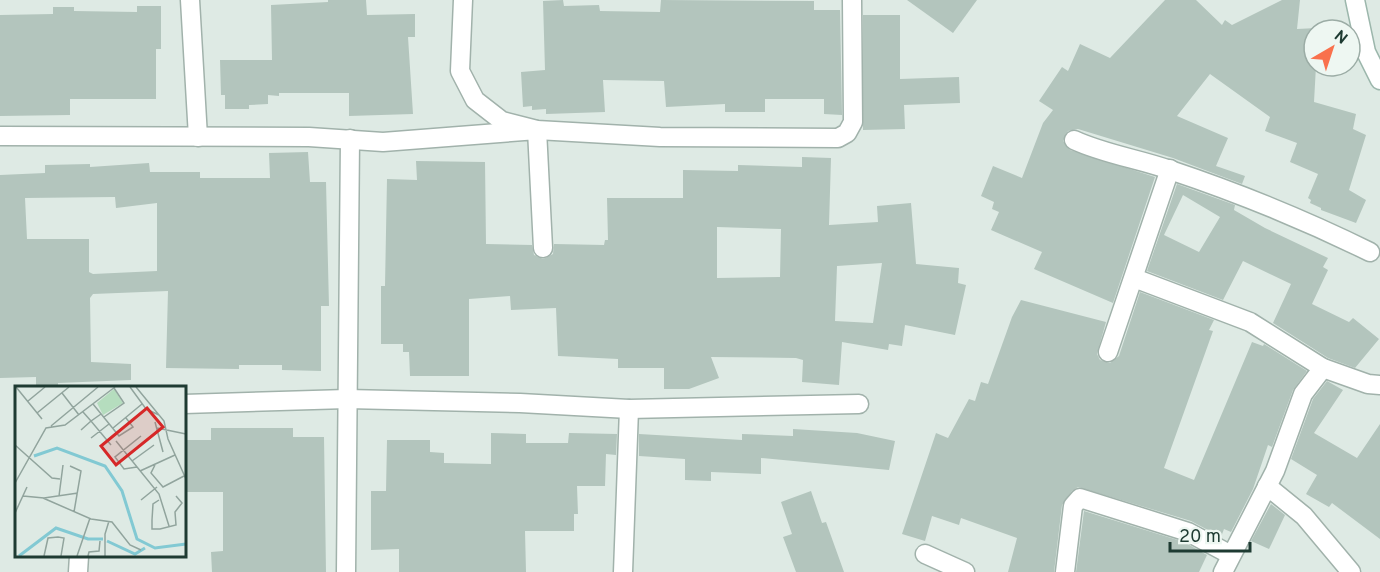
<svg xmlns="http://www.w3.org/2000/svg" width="1380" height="572" viewBox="0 0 1380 572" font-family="Overpass,sans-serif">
<rect width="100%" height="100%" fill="#deeae4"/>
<!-- building -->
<g fill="#b3c5bd" fill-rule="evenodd">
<path d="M328,0H366L367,15L415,14V37H408L413,114L349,116V93H279V96L268,95V104L249,105V109H225V95H221L220,60H272L271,5L328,2Z"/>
<path d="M563,0L564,6L599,5L600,11L660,12L661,0L814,1V10H840L842,115L824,114V99H765V112H725V104L666,107L664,81L603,80L605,112L546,114V109L532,110V106L523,107L521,72L545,70L543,1Z"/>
<path d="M907,0H977L953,33Z"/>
<path d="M1165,0H1196L1222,25L1225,20L1232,25L1282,0H1300L1297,29L1317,28L1314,30V66H1316L1314,102L1356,114L1353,129L1366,135L1349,190L1366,200L1356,223L1321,210V208L1310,203L1311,200L1308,198L1318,174L1290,162L1297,143L1265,131L1270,117L1210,74L1177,116L1228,138L1216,166L1245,176L1242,184L1173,158L1078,129L1068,131L1063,141L1070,150L1155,177L1113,303L1034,269L1042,252L991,230L999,212L992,209L994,202L981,196L993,166L1022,178L1043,123L1053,110L1039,101L1062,67L1068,71L1080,44L1110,58Z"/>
<path d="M137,6H161V49H156V99H70V115L0,116V15L53,14V7H74V11L137,12Z"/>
<path d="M863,15H900V79L959,77L960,103L904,105L905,129L863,130Z"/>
<path d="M308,152L310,182H326L329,306H321V371L282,370V365H239V369L166,368L168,291L93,294L90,298L91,362L131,364V380L58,383V387H36V377L0,378V175L45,173V165L90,164V167L149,163L150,172H200V178H270L269,153ZM115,197L116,208L157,203V271L93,274L89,272V239H27L25,198Z"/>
<path d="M802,157L831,158L829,225L878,222L877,206L911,203L916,264L959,268L958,283L966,285L955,335L905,325L902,346L889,344L888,350L842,342L839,385L802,382L803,360L796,358L711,357L719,378L689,389H664V368H618V359L558,356L556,308L511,310L510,296L469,299V376H410L409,352H403V344H381V286H385L387,179L417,180L416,161L485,162L486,244L532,245L534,255L543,259L553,254L554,244L604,245L605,240H608L607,198H683V170L738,171V165L802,167ZM717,227L781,229L780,277L717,278ZM882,263L873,323L835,321L837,266Z"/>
<path d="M1177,184L1235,205L1234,210L1265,228L1328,258L1323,267L1328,270L1312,304L1349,322L1353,318L1379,339L1355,368L1328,358L1273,323L1291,284L1243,261L1223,300L1147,271ZM1183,195L1220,217L1199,252L1164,235Z"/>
<path d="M1140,292L1214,320L1209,330L1213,331L1164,468L1194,480L1252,342L1263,346L1264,344L1307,371L1293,390L1272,447L1268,445L1253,489L1231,532L1224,529L1221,537L1191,521L1078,487L1072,491L1062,505L1054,572H1008L1017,538L961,518L959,525L932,516L925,541L902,534L936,433L948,438L969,399L975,401L981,382L988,384L1012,317L1021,300L1106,322L1097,354L1100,360L1110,363L1119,356Z"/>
<path d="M1327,381L1343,390L1314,433L1357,458L1380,424V539L1332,503L1329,507L1306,494L1317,475L1291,459L1313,399Z"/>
<path d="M211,428H293V437H324L326,572H212L211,552L223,551V492H184V440H211Z"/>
<path d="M793,429L857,433L895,441L889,470L761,458V474L711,472V481L685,480V459L639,456V434L742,440V434L793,436Z"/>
<path d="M491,433L526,434V443H568L569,433L617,434L616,455L606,454L605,486H577L578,514H574V531H525L526,572H399V549L371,550V491H386L387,440H430V452L444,453V463L491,464Z"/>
<path d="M811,491L822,523L826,522L844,572H796L783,537L792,534L781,502Z"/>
<path d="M1271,504L1285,515L1269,549L1251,541Z"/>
<path d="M1084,511L1184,542L1207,555L1199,572H1076Z"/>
</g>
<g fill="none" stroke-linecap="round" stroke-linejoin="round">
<defs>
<g id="street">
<path d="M190,0L198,137"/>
<path d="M463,0L460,71L475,100L502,121L537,130L660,137L838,138L847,133L853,122L852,0"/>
<path d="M0,136L309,137L383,142L537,130L543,248"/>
<path d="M1074,140C1104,154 1139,159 1170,170C1239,193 1305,220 1370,252"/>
<path d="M1134,278L1250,322L1323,368L1368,384L1380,385"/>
<path d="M1108,352L1170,169"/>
<path d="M184,404L347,399L520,403L629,409L859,404"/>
<path d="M1267,486L1304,516L1351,572"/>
<path d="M925,554L965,572"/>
<path d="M78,572L79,556"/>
<path d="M346,572L350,139"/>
<path d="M623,572L629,409"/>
<path d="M1065,572L1073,506L1080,498L1188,532L1231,555"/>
<path d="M1223,572L1275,471L1303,394L1323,368"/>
</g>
<path id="secondary" d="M1355,0L1366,52L1380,80"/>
</defs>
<!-- street casing -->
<use href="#street" stroke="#a1b2ab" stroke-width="21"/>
<!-- secondary casing -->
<use href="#secondary" stroke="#9cb7ac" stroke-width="21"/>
<!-- street -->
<use href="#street" stroke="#fff" stroke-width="18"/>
<!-- secondary -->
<use href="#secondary" stroke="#fff" stroke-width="18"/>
</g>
<!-- overview -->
<g transform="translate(15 386)">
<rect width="171" height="171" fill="#deeae4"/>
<path d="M99,3L108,17L88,29L82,17Z" fill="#b5ddbe"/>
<path fill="none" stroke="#82c9d3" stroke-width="3" d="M19,70L42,62L90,80L107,105L122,153L140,162L171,158M92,155L120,168L130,162M4,170L41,142L73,153H88"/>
<path fill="none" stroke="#91a49d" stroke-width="1.5" d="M1,1L27,33M115,1L131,23L144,29M121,1L149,35L153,53L171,93M47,7L64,29M13,15L30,1M78,18L104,50L118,41L111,32M68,26L76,35L86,28M22,27L54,1M89,31L109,17L99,2M140,36L148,66M36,40L83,1M98,42L127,18M142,42L171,48M66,44L76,35L96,59M76,52L94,38M101,55L144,108L154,140M0,59L37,92L45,93M117,75L139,59M140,79L136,87L148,101L169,90M55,80L66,85L59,126M122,81L109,83L100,71L126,50M125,85L160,69M0,97L31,42L50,39L100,1M8,110L29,112L63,107M44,110L48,79M28,112L76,133L97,136L115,159L126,164M126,114L142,101M144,114L138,118L137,134V143H145L161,139L160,126L167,117L161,110M0,127L12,101M29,170L33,152L43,151L49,152L46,170M62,170L75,132M73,170L74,166L84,165L85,155M90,170V148L94,135"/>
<path fill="#d62828" fill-opacity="0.15" stroke="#d62828" stroke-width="3" d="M132,22L148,41L101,79L86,60Z"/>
<rect width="171" height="171" fill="none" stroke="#1e3b32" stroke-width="3"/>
</g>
<!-- north arrow -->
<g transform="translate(1332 48) rotate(39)"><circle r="28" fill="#eef7f2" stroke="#9baca5" stroke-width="1.5"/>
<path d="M0-4.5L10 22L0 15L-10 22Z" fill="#f9714d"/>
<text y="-9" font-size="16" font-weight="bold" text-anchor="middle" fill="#1e3b32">N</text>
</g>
<!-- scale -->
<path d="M1170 542v9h80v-9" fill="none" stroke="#1e3b32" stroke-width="3"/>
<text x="1179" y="542" font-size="18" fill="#1e3b32" stroke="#eef7f2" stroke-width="4.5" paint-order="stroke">20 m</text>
</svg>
